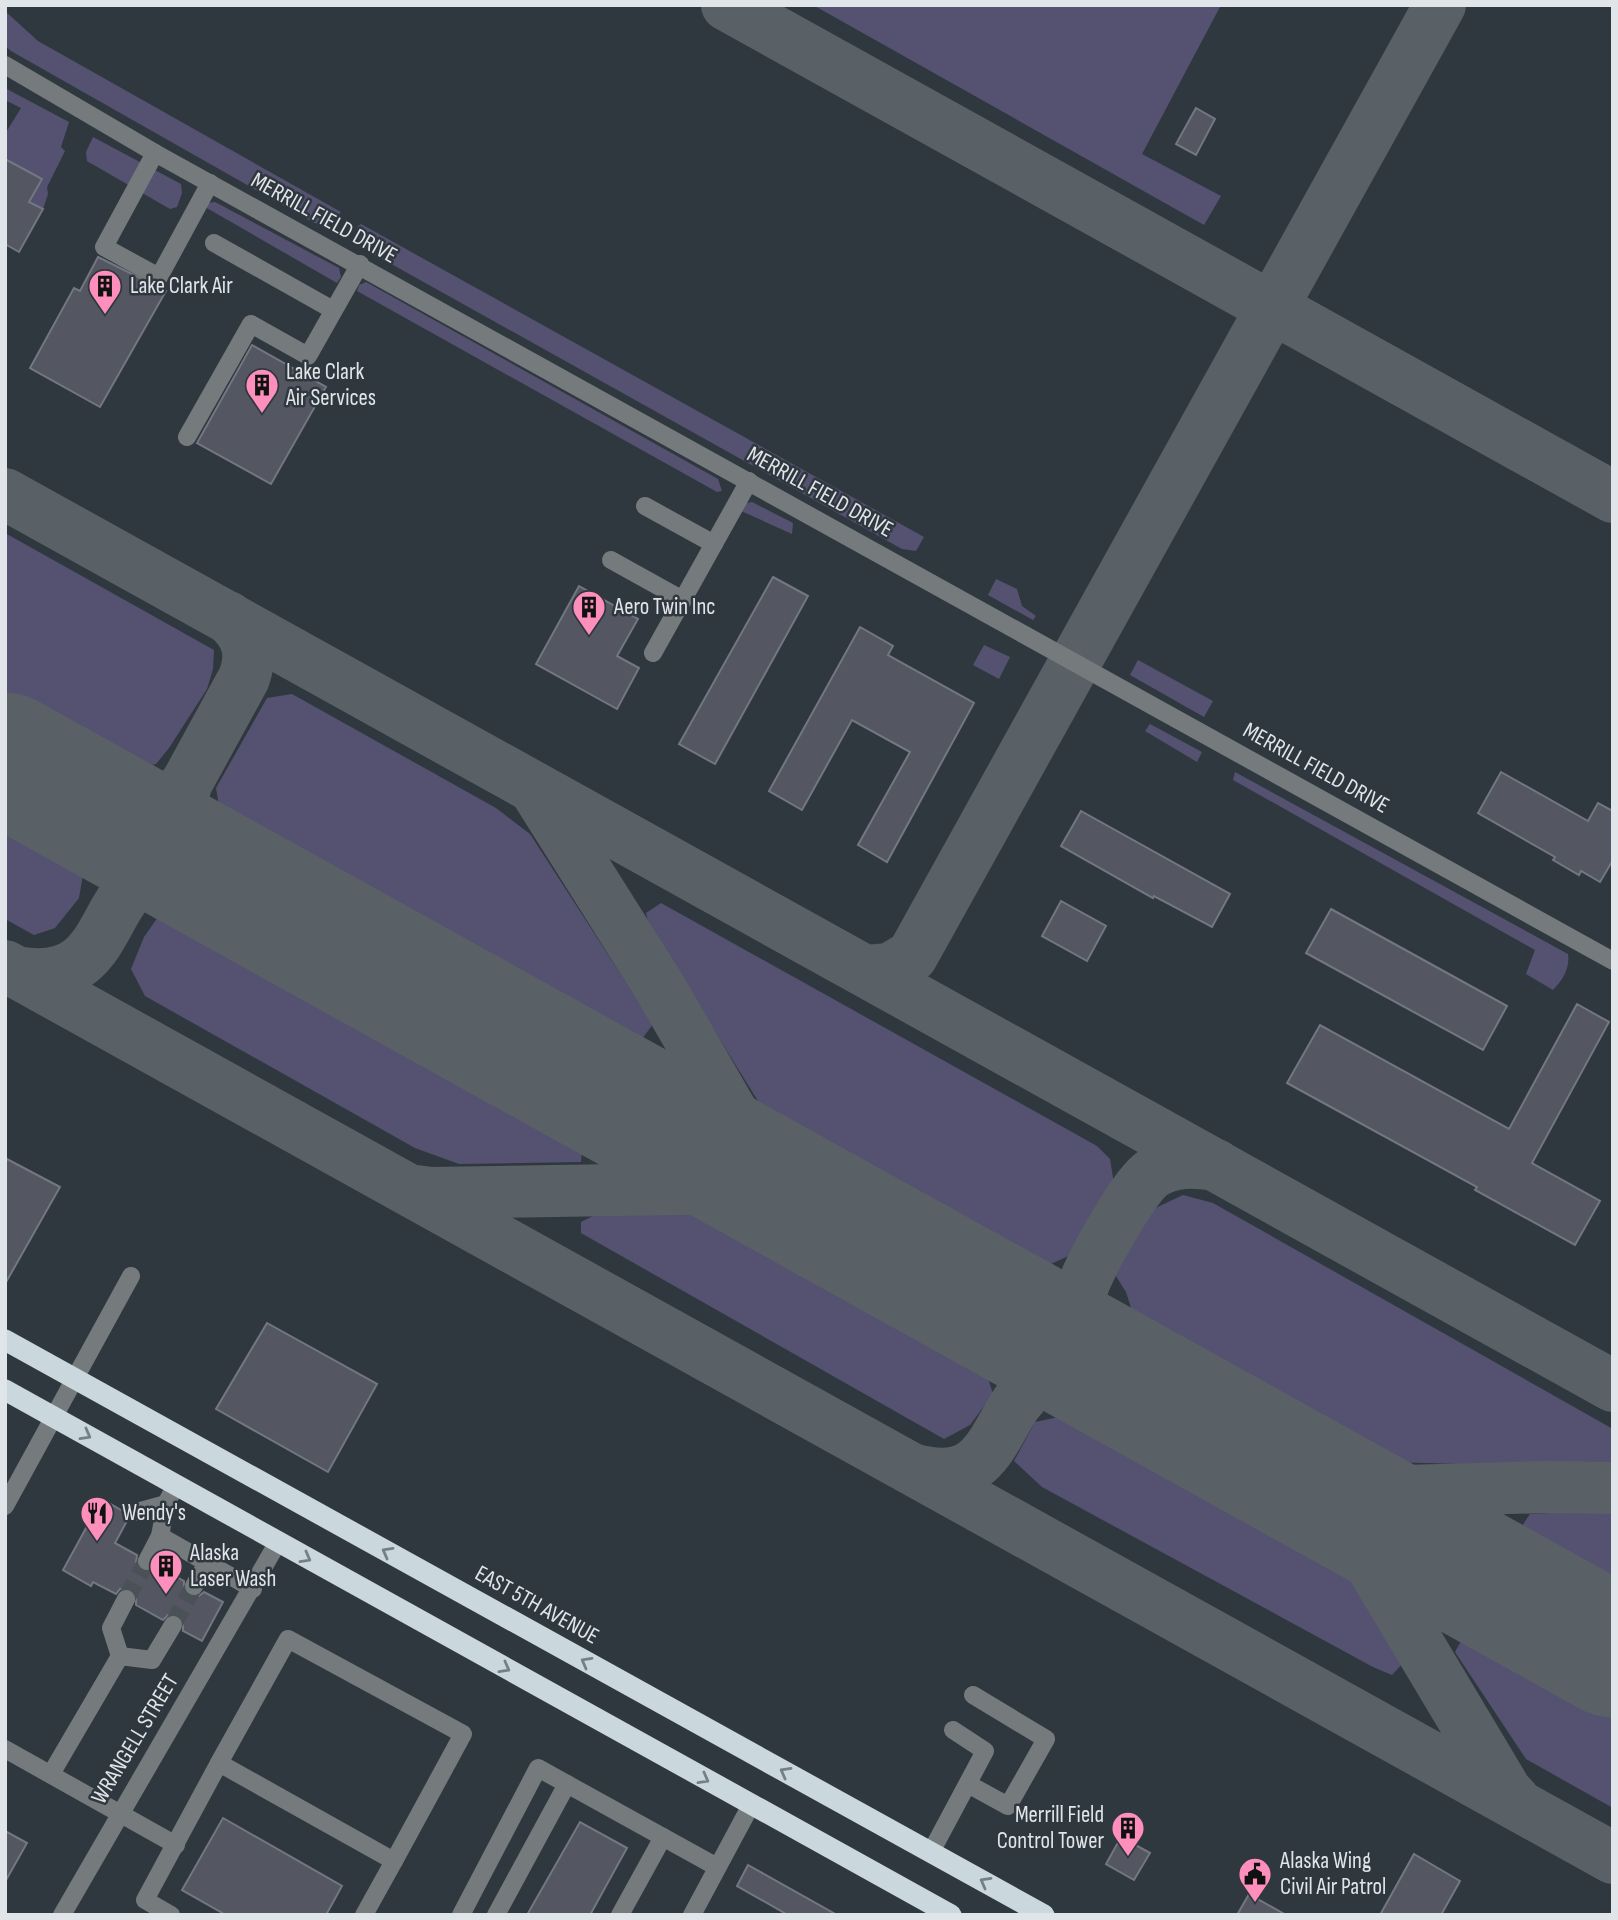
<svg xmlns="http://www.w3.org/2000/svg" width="1618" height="1920" viewBox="0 0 1618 1920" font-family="'Sofia Sans Condensed',sans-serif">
<rect width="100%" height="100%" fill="#30383f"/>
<!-- green -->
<g fill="#555171">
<path d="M813,5H1221L1142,154L1221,196L1204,225Z"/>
<path d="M5,11L38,41L341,212C333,222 327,225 314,223L11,51L5,46Z"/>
<path d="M5,88L69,122L61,147L65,151L47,187L48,194L43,209L29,202L42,179L5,159V134L21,108L5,100Z"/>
<path d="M93,137L181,184L182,193L177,207L170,209L87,161L86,152Z"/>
<path d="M215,202L339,268L341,277L337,283L205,207L208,203Z"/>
<path d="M361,224L924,537L916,551L902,549L361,247L355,236L358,226Z"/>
<path d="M366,282L718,479L722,491L717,492L357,291L359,285Z"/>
<path d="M752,502L793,523L792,534L739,510L742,504Z"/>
<path d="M5,533L214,650L213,669L207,689L169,748L156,764L129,770L5,700Z"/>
<path d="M996,579L1017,589L1022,606L1036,616L1033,620L988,595Z"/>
<path d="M984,645L1010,657L999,679L973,665Z"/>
<path d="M1138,660L1213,701L1204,717L1130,675Z"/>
<path d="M292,694L496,808L530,834L653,1024L639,1043L220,812L216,788L267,698Z"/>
<path d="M1150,724L1202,752L1197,762L1145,731Z"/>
<path d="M1235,772L1568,954C1570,968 1563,980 1553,990L1526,974L1535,950L1233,780Z"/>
<path d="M5,819L67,853L84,869L79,898L55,928L34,935L5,919Z"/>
<path d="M661,903L1097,1146L1110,1159L1114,1184L1073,1254L1044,1267L766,1114L649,925L646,913Z"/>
<path d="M158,917H178L582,1148L581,1162L459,1164L415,1148L145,996L131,969L144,937Z"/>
<path d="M1183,1195L1213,1203L1613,1429V1468L1388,1462L1133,1314L1126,1292L1114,1273L1147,1212Z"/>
<path d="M599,1213L701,1214L722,1218L984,1365L993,1394L970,1425L944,1439L581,1233V1222Z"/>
<path d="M1073,1414L1342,1566L1404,1662L1392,1675L1373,1667L1042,1487L1014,1461L1035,1422Z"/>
<path d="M1613,1510V1582L1530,1536L1522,1526L1530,1514Z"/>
<path d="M1465,1634L1613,1717V1808L1526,1759L1455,1652Z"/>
</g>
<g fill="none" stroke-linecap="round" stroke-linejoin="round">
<!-- taxiway -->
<g stroke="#596066" stroke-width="52">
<path d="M727,5L1613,497"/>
<path d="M5,494L1613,1386"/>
<path d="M536,791L662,991L756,1154L766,1166L806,1204"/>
<path d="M95,809C134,817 159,815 186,784"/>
<path d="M221,879L194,853L189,844L184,833L181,807L186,784L244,678C253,652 248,636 228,617"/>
<path d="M5,966L1613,1858"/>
<path d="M866,971L890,969L912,956L1440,5"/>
<path d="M16,972C122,992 94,877 168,869C185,868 204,875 221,879"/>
<path d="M416,1191L432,1193L742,1188L806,1204"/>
<path d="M985,1303C1020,1332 1031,1352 1021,1398"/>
<path d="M1111,1373C1094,1355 1080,1338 1079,1312C1078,1304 1080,1294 1083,1286C1092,1262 1134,1185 1153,1173C1173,1160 1195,1162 1216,1165"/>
<path d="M912,1469C1002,1495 990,1410 1043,1376C1063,1363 1089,1368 1111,1373"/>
<path d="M1295,1475L1324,1500L1346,1523L1506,1791L1515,1801"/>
<path d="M1300,1476L1334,1487L1369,1492L1546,1487L1613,1488"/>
</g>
<!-- runway -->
<path stroke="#596066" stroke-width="133" d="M5,759L1613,1651"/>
</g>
<!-- building -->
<g fill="#545761" stroke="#737781" stroke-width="2">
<path d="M1196,108L1215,119L1196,155L1176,144Z"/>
<path d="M5,159L42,179L29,202L43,209L19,252L5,244Z"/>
<path d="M98,257L166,291L100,407L30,368L74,288L80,291Z"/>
<path d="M252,345L326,387L271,484L197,443Z"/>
<path d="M773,577L808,596L715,764L679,744Z"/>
<path d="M579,586L638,619L617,656L639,668L617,709L536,664Z"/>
<path d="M860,627L893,646L888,655L974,703L887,862L858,845L910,752L852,720L802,810L769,791Z"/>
<path d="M1501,772L1588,821L1598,803L1613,811V860L1600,882L1581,871L1579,875L1553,860L1555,857L1478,813Z"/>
<path d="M1081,811L1230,894L1212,927L1154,896L1153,898L1061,846Z"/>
<path d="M1061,901L1106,926L1087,961L1042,936Z"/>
<path d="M1331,909L1507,1006L1483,1050L1306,953Z"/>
<path d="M1577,1004L1609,1022L1532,1163L1600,1201L1575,1245L1475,1190L1477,1187L1287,1083L1320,1025L1509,1129Z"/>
<path d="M5,1158L60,1187L5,1284Z"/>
<path d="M267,1323L377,1384L328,1472L216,1409Z"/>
<path d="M102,1499L126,1513L128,1519L115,1543L137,1555L136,1562L141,1571L148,1572L157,1566L184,1581V1591L189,1596H199L204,1592L223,1602L202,1641L183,1631V1620L178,1615H168L163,1620L136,1605V1593L131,1589H120L116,1594L93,1582L91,1586L63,1570Z"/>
<path d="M223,1818L342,1886L326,1915H226L182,1890Z"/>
<path d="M580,1822L627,1848L590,1915H527Z"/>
<path d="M5,1831L27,1843L5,1882Z"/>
<path d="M1121,1837L1150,1853L1134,1880L1106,1864Z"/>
<path d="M1414,1854L1460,1881L1441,1915H1380Z"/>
<path d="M748,1865L837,1915H788L737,1886Z"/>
<path d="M1249,1894L1286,1915H1237Z"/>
</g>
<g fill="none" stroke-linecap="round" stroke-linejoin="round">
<!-- minor-tunnel -->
<g stroke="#4a5258" stroke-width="18" stroke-dasharray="18 9" stroke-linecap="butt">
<path d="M126,1599L147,1561"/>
<path d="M173,1625L194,1586"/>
</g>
<!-- minor -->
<g stroke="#757a7d" stroke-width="18">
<path d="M5,65L155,153L1613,961"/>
<path d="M155,153L104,247L159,277L210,183"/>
<path d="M214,243L333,310"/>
<path d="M187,437L251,324L308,356L360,264"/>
<path d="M645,506L714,544"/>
<path d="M611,560L683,600"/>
<path d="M653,653L749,481"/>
<path d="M5,1506L131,1276"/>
<path d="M137,1512L166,1504"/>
<path d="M160,1536L253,1589"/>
<path d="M147,1561L160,1536L166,1504L176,1485"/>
<path d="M194,1586L207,1563"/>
<path d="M120,1656L152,1660L173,1625"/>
<path d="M5,1749L176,1845"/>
<path d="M219,1763L288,1639L463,1734L394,1861"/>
<path d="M51,1774L120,1656L111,1628L126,1599"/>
<path d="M968,1784L1008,1806L1046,1739L973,1695"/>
<path d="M931,1852L985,1751L953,1730"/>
<path d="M62,1915L278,1542"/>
<path d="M171,1915L145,1900L219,1763L394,1861L364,1915"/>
<path d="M461,1915L538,1768L717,1867"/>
<path d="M496,1915L567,1784"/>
<path d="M620,1915L663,1837"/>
<path d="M692,1915L751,1805"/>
</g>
<!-- highway -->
<g stroke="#cad7dd" stroke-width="21">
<path d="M5,1340L1044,1915"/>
<path d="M5,1390L951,1915"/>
</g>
</g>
<!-- one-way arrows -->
<defs><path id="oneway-chevron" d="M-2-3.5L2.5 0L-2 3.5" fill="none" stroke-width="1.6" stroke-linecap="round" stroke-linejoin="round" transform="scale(1.75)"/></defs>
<g stroke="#758086">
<use href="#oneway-chevron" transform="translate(86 1435) rotate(29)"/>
<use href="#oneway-chevron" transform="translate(387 1552) rotate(-151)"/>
<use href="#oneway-chevron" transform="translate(306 1558) rotate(29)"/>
<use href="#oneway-chevron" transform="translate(586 1662) rotate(-151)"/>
<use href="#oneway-chevron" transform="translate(505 1668) rotate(29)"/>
<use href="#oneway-chevron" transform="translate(785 1772) rotate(-151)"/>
<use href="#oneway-chevron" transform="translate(704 1779) rotate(29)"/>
<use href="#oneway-chevron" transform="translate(985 1882) rotate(-151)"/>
</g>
<!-- icons -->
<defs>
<symbol id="building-pin" viewBox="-11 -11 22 30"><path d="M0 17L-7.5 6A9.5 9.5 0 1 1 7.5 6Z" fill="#fe8ebb" stroke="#30383f"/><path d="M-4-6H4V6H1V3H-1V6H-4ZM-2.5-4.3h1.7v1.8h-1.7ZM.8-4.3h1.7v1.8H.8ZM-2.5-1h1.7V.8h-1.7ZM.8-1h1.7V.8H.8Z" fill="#111"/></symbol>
<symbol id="restaurant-pin" viewBox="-11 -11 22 30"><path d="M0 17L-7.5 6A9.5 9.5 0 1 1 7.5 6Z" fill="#fe8ebb" stroke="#30383f"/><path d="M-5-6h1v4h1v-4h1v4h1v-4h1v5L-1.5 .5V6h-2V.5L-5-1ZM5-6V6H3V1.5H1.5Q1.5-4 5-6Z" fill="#111"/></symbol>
<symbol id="civic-pin" viewBox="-11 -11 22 30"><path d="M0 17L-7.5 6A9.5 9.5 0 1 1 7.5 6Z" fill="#fe8ebb" stroke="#30383f"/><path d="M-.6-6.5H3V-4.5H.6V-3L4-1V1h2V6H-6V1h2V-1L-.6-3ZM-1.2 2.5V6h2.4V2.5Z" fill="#111"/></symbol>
</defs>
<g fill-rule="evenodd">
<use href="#building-pin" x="86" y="267" width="38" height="52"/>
<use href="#building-pin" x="243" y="366" width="38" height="52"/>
<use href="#building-pin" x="570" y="588" width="38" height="52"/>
<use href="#restaurant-pin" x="78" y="1494" width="38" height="52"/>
<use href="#building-pin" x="147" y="1547" width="38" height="52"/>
<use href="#building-pin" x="1109" y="1809" width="38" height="52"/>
<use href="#civic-pin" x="1236" y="1855" width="38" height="52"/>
</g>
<g text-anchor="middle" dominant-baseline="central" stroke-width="5" stroke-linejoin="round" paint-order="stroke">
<!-- street labels -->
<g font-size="23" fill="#e0e5e9" stroke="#30383f">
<text transform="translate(324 218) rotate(29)">MERRILL FIELD DRIVE</text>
<text transform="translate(820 492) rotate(29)">MERRILL FIELD DRIVE</text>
<text transform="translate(1316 768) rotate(29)">MERRILL FIELD DRIVE</text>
<text transform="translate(537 1605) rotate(29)">EAST 5TH AVENUE</text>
<text transform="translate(135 1739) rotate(-59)">WRANGELL STREET</text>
</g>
<!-- poi labels -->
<g font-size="23" fill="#e0e5e9" stroke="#30383f" text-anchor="start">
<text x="130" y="286">Lake Clark Air</text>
<text x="286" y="372">Lake Clark<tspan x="286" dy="26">Air Services</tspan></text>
<text x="614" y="607">Aero Twin Inc</text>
<text x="122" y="1513">Wendy's</text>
<text x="190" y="1553">Alaska<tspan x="190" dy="26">Laser Wash</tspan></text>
<text x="1104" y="1815" text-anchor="end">Merrill Field<tspan x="1104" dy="26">Control Tower</tspan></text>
<text x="1280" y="1861">Alaska Wing<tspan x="1280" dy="26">Civil Air Patrol</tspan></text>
</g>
</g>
<!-- border -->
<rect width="1618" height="1920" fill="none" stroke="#e0e5e9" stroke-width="14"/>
</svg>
